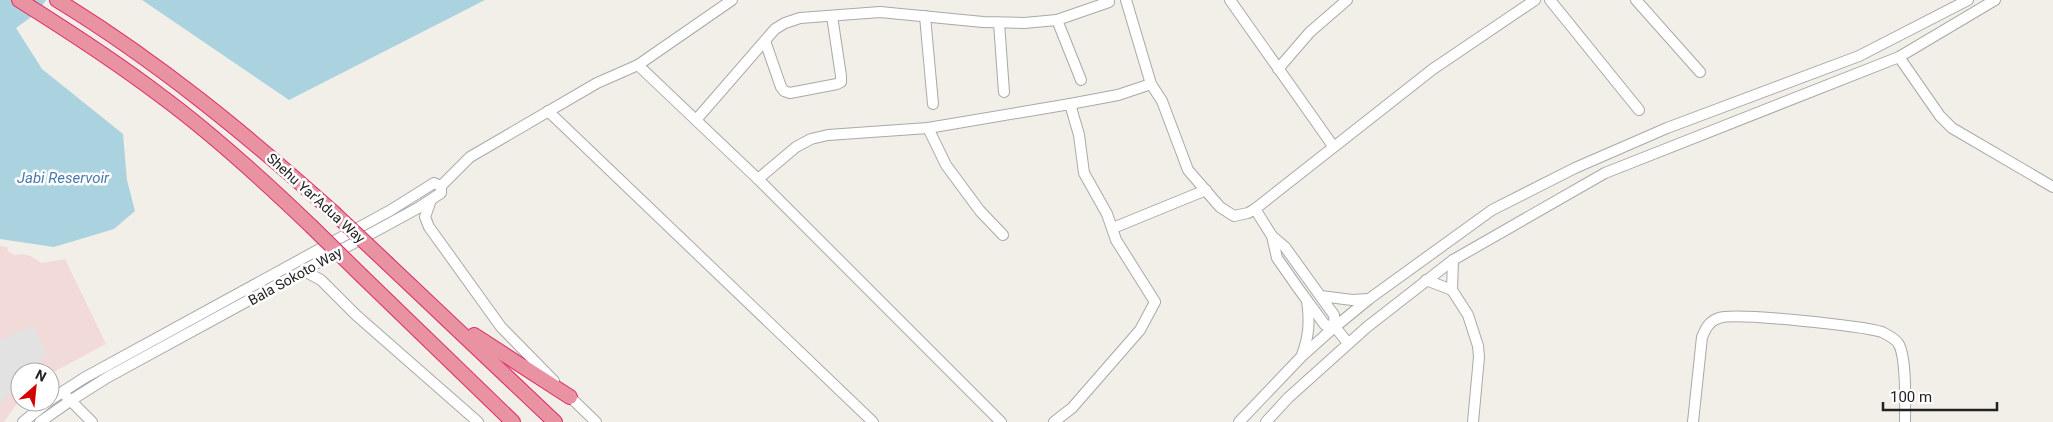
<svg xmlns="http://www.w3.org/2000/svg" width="2053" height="422" viewBox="0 0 2053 422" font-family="Roboto,sans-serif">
<rect width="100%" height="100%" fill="#f2efe9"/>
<!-- commercial -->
<path fill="#f2dad9" d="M0,246L7,247L8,251L14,255L23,254L30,256L42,263L65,259L106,344L50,374V372H20V399L4,422H0Z"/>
<!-- parking -->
<path fill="#e2e2e2" d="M34,325L47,355L28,372H20V379L0,405V340Z"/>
<!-- water -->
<g fill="#aad3df">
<path d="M0,0H46L38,12L16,28L42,69L123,134L127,180L135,211L114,229L54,247L0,239Z"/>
<path d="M142,0H485L289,100Z"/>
</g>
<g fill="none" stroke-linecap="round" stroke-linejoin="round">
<defs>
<g id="minor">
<path d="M1126,0L1151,84L1162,101L1188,170L1220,207L1234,216L1248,213L1255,209"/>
<path d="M1230,0L1333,146"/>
<path d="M1550,0L1639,110"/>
<path d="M1636,0L1700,72"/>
<path d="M925,16L933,104"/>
<path d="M1057,20L1081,80"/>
<path d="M999,23L1004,92"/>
<path d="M765,41L781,87L784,91L790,93L837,84L841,82V76L832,16"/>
<path d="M1899,57L1940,116L1952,128L2053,187"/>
<path d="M638,65L758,179L1001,422"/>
<path d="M1278,69L1310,32L1347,0"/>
<path d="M548,111L873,422"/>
<path d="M696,120L775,29L785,23L800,18L880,12L983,22L1024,23L1057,20L1109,2"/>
<path d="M928,128L946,165L980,211L1003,235"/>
<path d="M758,179L796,147L811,139L828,135L928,128L1070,104L1118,95L1151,84"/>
<path d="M441,186L470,157L597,83L638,65L732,0"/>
<path d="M431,200L425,217L429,227L501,327L554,381"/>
<path d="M1113,228L1206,190"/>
<path d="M1272,236L1277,258L1298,288L1325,325L1335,327L1348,343"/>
<path d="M1453,260L1452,290L1468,315L1478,346L1479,357L1473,422"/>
<path d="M301,272L308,273L321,280L356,315L478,422"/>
<path d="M1426,280L1452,290"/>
<path d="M1321,296L1352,300L1369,299"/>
<path d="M1335,327L1334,315L1285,247L1272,236L1255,209L1433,69L1535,0"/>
<path d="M1302,355C1309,336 1310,321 1307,301"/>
<path d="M566,393L596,422"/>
<path d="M66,396L92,422"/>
<path d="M23,422L48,402"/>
<path d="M40,422L70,401L108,377L418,208L441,193V186L434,183L391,210L84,378L50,400"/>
<path d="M1054,422L1072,408L1140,330L1155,302L1116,240L1107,214L1084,173L1079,135L1070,104"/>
<path d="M1239,422L1302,356L1330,331L1369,299L1492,210L1575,168L1667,128L1859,56L1968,0"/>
<path d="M1266,422L1288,398L1367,327L1453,260L1605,173L1899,57L1995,0"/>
<path d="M1693,422L1702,337C1706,328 1709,321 1719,318C1735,312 1862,326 1882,332C1886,334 1895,339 1898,343C1907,356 1905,405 1905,422"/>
</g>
<g id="highway">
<path d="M19,0C67,30 115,61 161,96C214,135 263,180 311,226"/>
<path d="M57,0C157,61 247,135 334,213"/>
<path d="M388,264L555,422"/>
<path d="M363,277L513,422"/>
<path d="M474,335L570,397"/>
</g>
</defs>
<!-- minor casing -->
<use href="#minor" stroke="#a9a9a9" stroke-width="12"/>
<!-- highway casing -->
<use href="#highway" stroke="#dc2a67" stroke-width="16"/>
<!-- minor -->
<use href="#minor" stroke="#fff" stroke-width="10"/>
<!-- highway -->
<use href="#highway" stroke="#e892a2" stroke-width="14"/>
<defs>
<g id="highway-bridge">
<path d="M334,213L388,264"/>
<path d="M311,226L363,277"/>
</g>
</defs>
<!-- highway-bridge casing -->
<use href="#highway-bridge" stroke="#dc2a67" stroke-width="16" stroke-linecap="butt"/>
<!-- highway-bridge -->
<use href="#highway-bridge" stroke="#e892a2" stroke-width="14"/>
</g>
<g text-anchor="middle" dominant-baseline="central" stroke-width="5" stroke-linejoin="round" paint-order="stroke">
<!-- street labels -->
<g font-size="14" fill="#222" stroke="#fff">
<text transform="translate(316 198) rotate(42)">Shehu Yar'Adua Way</text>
<text transform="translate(295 276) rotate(-29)">Bala Sokoto Way</text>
</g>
<!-- water labels -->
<g font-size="15" font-style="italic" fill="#4a7aab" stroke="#fff">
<text x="63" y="178">Jabi Reservoir</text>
</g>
</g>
<!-- north arrow -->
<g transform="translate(35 387) rotate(27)"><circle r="24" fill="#ffffff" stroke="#a7a7a7"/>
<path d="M0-4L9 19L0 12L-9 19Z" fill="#d40000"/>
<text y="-8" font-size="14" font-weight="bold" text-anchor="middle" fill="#222222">N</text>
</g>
<!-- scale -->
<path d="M1883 402v8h114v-8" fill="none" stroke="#222222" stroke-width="2.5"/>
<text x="1890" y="402" font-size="15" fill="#222222" stroke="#ffffff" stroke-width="4" paint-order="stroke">100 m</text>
</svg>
